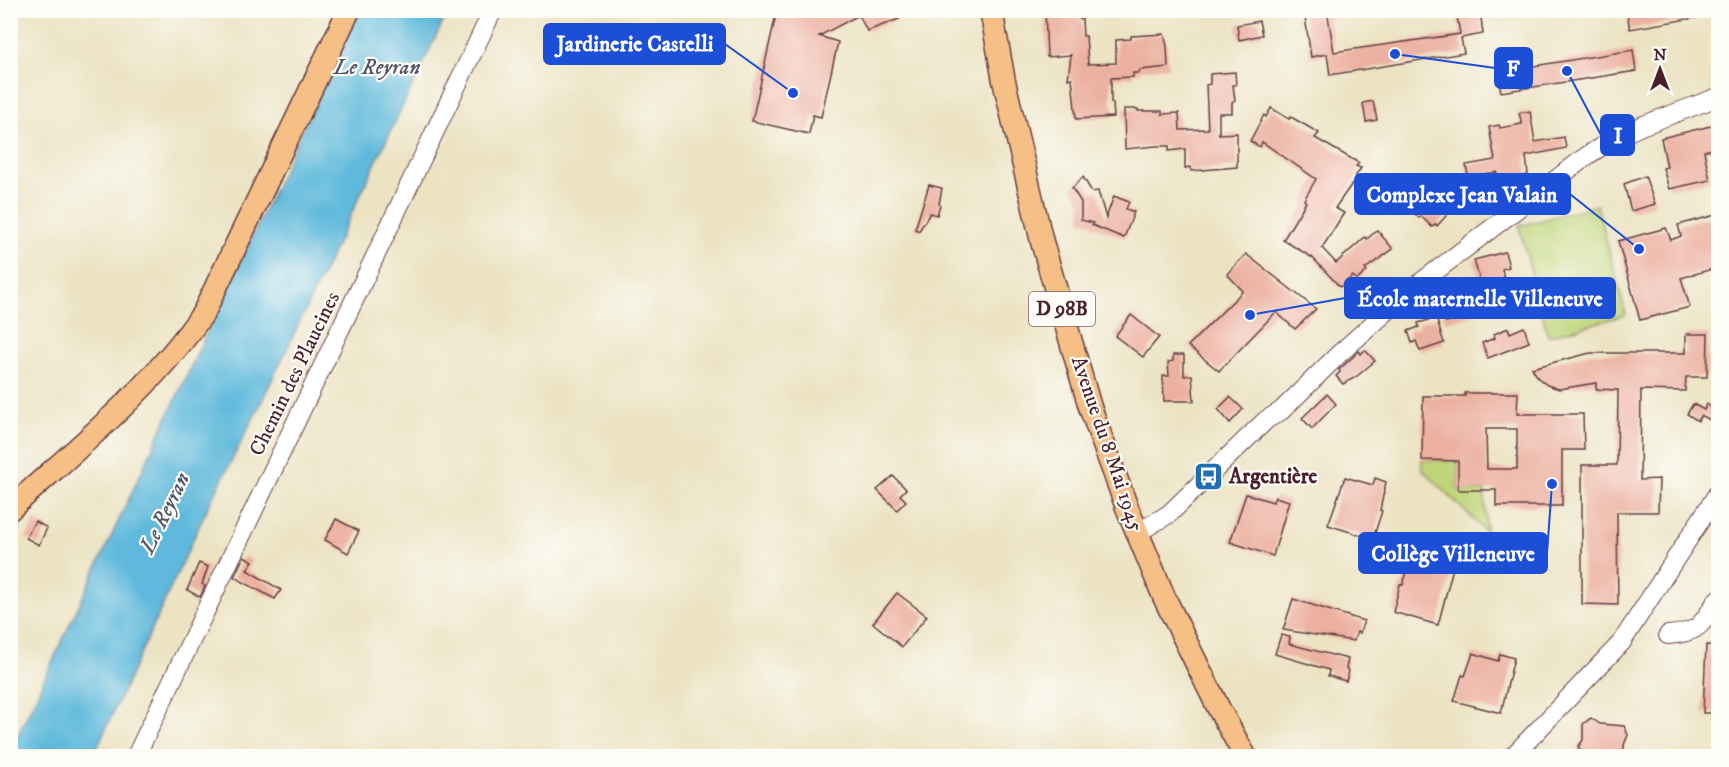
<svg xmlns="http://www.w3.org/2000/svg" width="1729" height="767" viewBox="0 0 1729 767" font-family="'IM FELL DW Pica',serif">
<rect width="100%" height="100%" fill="#fdfcf7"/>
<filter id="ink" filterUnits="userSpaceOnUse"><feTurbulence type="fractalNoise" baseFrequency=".0167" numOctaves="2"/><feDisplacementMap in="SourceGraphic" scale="12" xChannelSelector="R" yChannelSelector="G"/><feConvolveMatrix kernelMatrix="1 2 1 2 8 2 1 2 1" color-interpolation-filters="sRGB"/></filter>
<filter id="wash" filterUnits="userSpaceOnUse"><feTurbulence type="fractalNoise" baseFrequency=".008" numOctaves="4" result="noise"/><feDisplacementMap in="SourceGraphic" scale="24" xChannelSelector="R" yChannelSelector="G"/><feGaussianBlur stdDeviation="1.35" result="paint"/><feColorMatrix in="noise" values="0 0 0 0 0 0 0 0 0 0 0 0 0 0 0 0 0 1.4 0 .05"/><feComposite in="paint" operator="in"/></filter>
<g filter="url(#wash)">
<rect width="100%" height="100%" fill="#ece3c3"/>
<!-- green -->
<g fill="#bfd478" stroke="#847a52" stroke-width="1.5">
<path d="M1597,205L1626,315L1548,336L1519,226Z"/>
<path d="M1422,460L1458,461V490H1485L1486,532L1422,469Z"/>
</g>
<!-- water -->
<path fill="#5fb9dc" stroke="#546c84" stroke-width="1.5" d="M358,11H448L260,405L209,505L93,756H11L10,752Z"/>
<g id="blocks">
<!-- building -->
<g fill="#ecb0a0" fill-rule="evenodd">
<path d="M777,10H895L899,19L867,31L859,15L819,36L838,42L821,117L813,115L809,134L752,121Z"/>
<path d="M1045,10H1079V19H1082L1083,36H1086L1088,64L1116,63V40L1131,39V36L1164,34L1167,46L1168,67L1140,70L1139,73H1133V77L1111,78V103H1113L1114,117L1076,119L1072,78L1068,79L1071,55L1047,57Z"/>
<path d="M1304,10H1327L1334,52L1460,34L1456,10H1480L1483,34L1461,38L1464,53L1330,75L1327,54L1311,57Z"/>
<path d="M1626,10H1705L1706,16L1630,29Z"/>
<path d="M1259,21L1262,35L1239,40L1237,25Z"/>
<path d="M1633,50L1636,71L1501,92L1497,72Z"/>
<path d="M1235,72L1236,85H1233L1235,100L1232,102V113H1219V134L1237,133V167L1191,171L1190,167L1185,168V149L1169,151V146H1157L1125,149L1124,109H1138V111H1162V114L1179,113L1180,130L1208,129L1206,85L1210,84V74Z"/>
<path d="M1373,101L1377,120L1366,122L1363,103Z"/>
<path d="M1271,108L1289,119L1291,117L1319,133L1315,138L1359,163L1356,166L1361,168L1355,177L1356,178L1335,208L1344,213L1322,248L1336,263L1365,237L1367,239L1377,230L1393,249L1365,269L1367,271L1357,280L1353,276L1340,287L1313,258L1283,240L1306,202L1304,200L1316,179L1262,142L1260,147L1250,141L1264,115L1266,117Z"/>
<path d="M1530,111L1535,142L1564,137L1566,148L1526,156L1528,175L1498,182L1497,172L1468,176L1466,165L1495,160L1489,127L1499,125L1500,128L1522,124L1519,113Z"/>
<path d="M1719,124V147L1704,151L1710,180L1669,189L1663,168L1667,167L1661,138Z"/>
<path d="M1645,176L1655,204L1631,211L1624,184Z"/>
<path d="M1083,177L1092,192L1098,191L1106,218L1114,196L1129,202L1126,209L1134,212L1124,238L1092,225L1093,223L1081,220V202L1072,188Z"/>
<path d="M929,185L942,188L939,204L940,205L937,215L930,213L919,231L915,229Z"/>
<path d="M1444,193L1455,206L1437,226L1436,224L1432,227L1421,216L1419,218L1408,207L1424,194L1434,203Z"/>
<path d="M1719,214V267L1681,278L1690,307L1640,320L1618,241L1666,228L1671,240L1681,236L1678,225Z"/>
<path d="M1505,252L1509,267L1502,269L1504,278L1481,284L1474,260Z"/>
<path d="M1246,254L1316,309L1295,329L1276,312L1219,371L1188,346L1243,291L1227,274Z"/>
<path d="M1468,287L1476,313L1446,322L1437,296Z"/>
<path d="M1131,315L1159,337L1143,357L1115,336Z"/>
<path d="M1436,318L1444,343L1420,351L1416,341L1412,343L1408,331L1419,327L1418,323Z"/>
<path d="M1524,327L1529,342L1488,358L1482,343L1495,338L1494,334L1508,328L1510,333Z"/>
<path d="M1686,334H1708L1707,377H1686L1685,391L1641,390L1640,480L1659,479L1658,512H1617L1618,605L1582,604V465H1617L1618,390L1596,389V383L1559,389L1547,385L1538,378L1532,368L1590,353H1686Z"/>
<path d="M1365,350L1375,361L1356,377L1343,384L1336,376L1340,372L1339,370L1359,351L1361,354Z"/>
<path d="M1173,355H1184V376L1192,375L1194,401H1164L1163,376H1169L1168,362L1173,361Z"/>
<path d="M1465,393H1518L1517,414H1583L1584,450H1562V506H1496V490H1458V461L1422,460L1423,396H1465ZM1486,429H1517V469H1487Z"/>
<path d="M1327,394L1336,404L1312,429L1302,418Z"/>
<path d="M1230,397L1243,409L1230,423L1218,409Z"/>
<path d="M1693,404L1704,410L1707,404L1718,411L1712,421L1701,415L1698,421L1687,414Z"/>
<path d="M893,476L906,489L900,495L906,501L897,510L877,490Z"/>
<path d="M1345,477L1373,485L1375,478L1386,482L1380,510L1382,511L1373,539L1328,525Z"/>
<path d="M1246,494L1273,502L1275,497L1289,501L1273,556L1230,542Z"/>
<path d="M336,519L359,531L348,553L325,540Z"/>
<path d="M35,521L47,528L39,545L26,538Z"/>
<path d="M244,556L253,561L247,570L281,590L275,599L234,577Z"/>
<path d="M1410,561L1438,569L1440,565L1453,568L1438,625L1393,612L1400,584L1403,585Z"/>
<path d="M199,563L208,567L202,584L205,586L200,597L187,590Z"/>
<path d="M897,593L927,616L902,647L873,623Z"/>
<path d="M1293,599L1364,621L1360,633L1357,632L1354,641L1283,630Z"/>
<path d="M1281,635L1290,637L1289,644L1348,659L1346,669L1349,671L1346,681L1328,676L1329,670L1275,654Z"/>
<path d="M1706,645L1719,646V713H1703Z"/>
<path d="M1473,653L1498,661L1500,654L1514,658L1501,713L1454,701L1462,675L1465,676Z"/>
<path d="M1591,718L1600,724L1624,726L1628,735L1624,745V756H1586L1578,747L1583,740V724Z"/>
</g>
</g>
</g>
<g filter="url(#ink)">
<use href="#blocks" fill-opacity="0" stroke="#623c42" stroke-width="1.5"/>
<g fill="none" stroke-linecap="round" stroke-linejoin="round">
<defs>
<g id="minor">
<path d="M1137,533L1169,514L1266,420L1281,411L1340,353L1412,289L1588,155L1615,138L1641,126L1718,97"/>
<path d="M1668,635C1702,632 1700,625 1718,599"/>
<path d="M136,756L493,10"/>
<path d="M1513,756L1621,643L1718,493"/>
</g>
<g id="major">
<path d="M991,10L1004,81L1042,242L1090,407L1126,505L1164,597L1219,709L1245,756"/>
<path d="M10,509C78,447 152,388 204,312L349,10"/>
</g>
</defs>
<!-- minor casing -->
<use href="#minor" stroke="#623c42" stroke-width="20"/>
<!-- major casing -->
<use href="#major" stroke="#623c42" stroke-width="25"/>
<!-- minor -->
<use href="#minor" stroke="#fff" stroke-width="18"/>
<!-- major -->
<use href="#major" stroke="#f5bf86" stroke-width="22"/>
</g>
</g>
<!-- icons -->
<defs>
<symbol id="bus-square" viewBox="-11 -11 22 22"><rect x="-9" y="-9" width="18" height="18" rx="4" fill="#1f6fb2" stroke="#fdfcf7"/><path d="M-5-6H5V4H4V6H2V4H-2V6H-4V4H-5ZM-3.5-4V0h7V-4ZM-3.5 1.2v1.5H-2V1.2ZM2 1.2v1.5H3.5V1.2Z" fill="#fff"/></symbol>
</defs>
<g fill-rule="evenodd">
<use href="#bus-square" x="1192" y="460" width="33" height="33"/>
</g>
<g text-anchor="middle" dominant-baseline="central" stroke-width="4.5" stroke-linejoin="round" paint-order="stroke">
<!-- shield labels -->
<rect fill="#fdfcf7" stroke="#806168" stroke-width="1.5" x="1029" y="292" width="66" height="34" rx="4.5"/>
<g font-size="20" font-weight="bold" fill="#4a1f2b">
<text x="1062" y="309">D 98B</text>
</g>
<!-- street labels -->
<g font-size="21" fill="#4a1f2b" stroke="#fdfcf7">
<text transform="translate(295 374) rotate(-64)">Chemin des Plaucines</text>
<text transform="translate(1107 444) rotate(71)">Avenue du 8 Mai 1945</text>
</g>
<!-- poi labels -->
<g font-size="21" font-weight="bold" fill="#4a1f2b" stroke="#fdfcf7" text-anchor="start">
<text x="1229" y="477">Argentière</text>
</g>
<!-- water labels -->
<g font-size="22" font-style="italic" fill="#515569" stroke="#fdfcf7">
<text x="377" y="67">Le Reyran</text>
<text transform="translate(165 513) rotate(-64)">Le Reyran</text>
</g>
</g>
<!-- callouts -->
<path fill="none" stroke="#1d4ed8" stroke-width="2" d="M793 93L725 44M1395 54L1495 68M1567 71L1601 135M1639 249L1570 194M1250 315L1345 298M1552 484L1547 553"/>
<g fill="#1d4ed8" stroke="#fdfcf7" stroke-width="2">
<circle cx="793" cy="93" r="6"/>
<circle cx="1395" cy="54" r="6"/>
<circle cx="1567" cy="71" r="6"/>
<circle cx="1639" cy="249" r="6"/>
<circle cx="1250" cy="315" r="6"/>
<circle cx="1552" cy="484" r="6"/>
</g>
<g fill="#1d4ed8" stroke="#1d4ed8" stroke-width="2">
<rect x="544" y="24" width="181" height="40" rx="6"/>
<rect x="1495" y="48" width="37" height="40" rx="6"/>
<rect x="1601" y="115" width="33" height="40" rx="6"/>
<rect x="1355" y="174" width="215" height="40" rx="6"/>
<rect x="1345" y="278" width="270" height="40" rx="6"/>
<rect x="1359" y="533" width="188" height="40" rx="6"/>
</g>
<g font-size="22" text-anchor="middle" font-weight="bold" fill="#fff">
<text x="635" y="51">Jardinerie Castelli</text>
<text x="1513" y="76">F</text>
<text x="1618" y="143">I</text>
<text x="1462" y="202">Complexe Jean Valain</text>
<text x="1480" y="306">École maternelle Villeneuve</text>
<text x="1453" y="561">Collège Villeneuve</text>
</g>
<!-- margin -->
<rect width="1729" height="767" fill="none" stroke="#fdfcf7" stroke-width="36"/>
<!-- north arrow -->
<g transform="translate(1660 69)" stroke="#fdfcf7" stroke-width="4.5" paint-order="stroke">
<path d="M0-4.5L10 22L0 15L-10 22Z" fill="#4a1f2b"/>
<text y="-9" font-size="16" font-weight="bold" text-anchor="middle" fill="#4a1f2b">N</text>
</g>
</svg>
